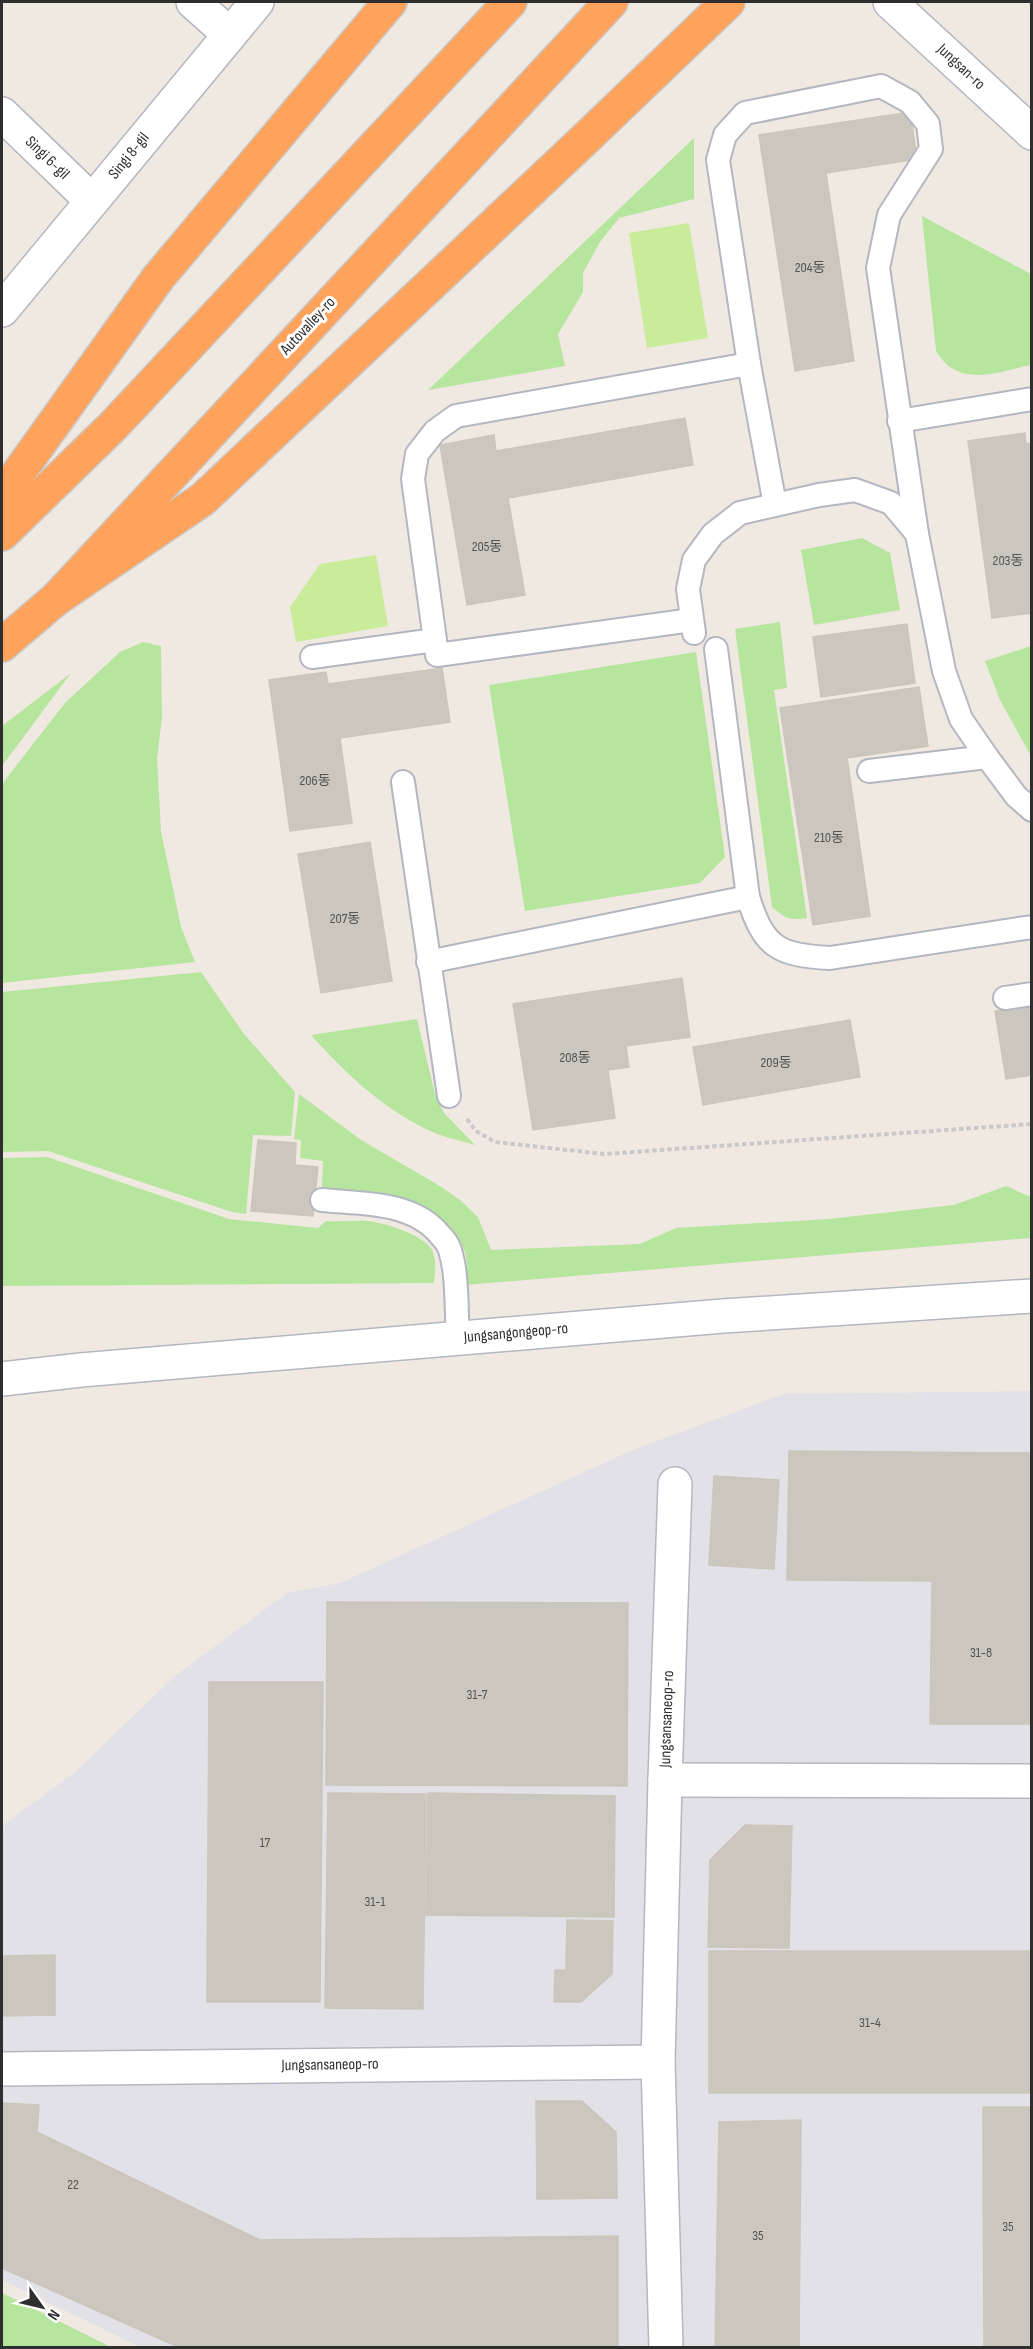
<svg xmlns="http://www.w3.org/2000/svg" width="1033" height="2349" viewBox="0 0 1033 2349" font-family="'Sofia Sans Condensed','Noto Sans KR',sans-serif">
<rect width="100%" height="100%" fill="#efe9e1"/>
<!-- industrial -->
<path fill="#e3e1e8" d="M1031,1391V2347H140L2,2280V1826L74,1773L175,1676L287,1593L340,1583L635,1449L784,1394Z"/>
<!-- green -->
<g fill="#b6e59e">
<path d="M694,138V199L619,218L600,242L583,273V292L558,334L565,366L428,390Z"/>
<path d="M922,216L1031,274V365C996,372 959,389 936,351Z"/>
<path d="M862,538L890,553L900,610L814,625L801,550Z"/>
<path d="M780,622L787,688L774,690L807,918C790,921 785,918 772,907L735,629Z"/>
<path d="M143,642L161,646L162,718L157,759L161,832L181,927L195,962L2,983V784L65,703L120,652Z"/>
<path d="M1031,646H1032L1031,756L1000,700L985,661Z"/>
<path d="M696,652L725,857L700,883L525,911L489,685Z"/>
<path d="M71,673L2,766V726Z"/>
<path d="M201,972L244,1034L295,1092L291,1136L253,1135L246,1214L232,1212L48,1151L2,1152V992Z"/>
<path d="M417,1019L435,1094L444,1113L475,1145C462,1141 448,1138 435,1133C387,1113 345,1073 311,1035Z"/>
<path d="M299,1094L361,1140L440,1186L460,1200L478,1217L491,1250L640,1244L676,1228L829,1219L954,1205L1006,1186L1031,1197V1238L466,1285C466,1274 468,1262 465,1252C446,1198 369,1195 322,1187L323,1161L300,1158L301,1140L294,1139Z"/>
<path d="M47,1157L229,1219L318,1228L326,1221C340,1222 355,1220 369,1221C385,1223 424,1235 432,1250C437,1260 435,1273 434,1283L2,1286V1158Z"/>
<path d="M2,2293L111,2347H2Z"/>
</g>
<!-- pitch -->
<g fill="#c9ec9a">
<path d="M689,223L708,338L647,348L629,233Z"/>
<path d="M376,555L388,626L296,642L290,607L320,564Z"/>
</g>
<!-- building -->
<g fill="#cbc7bf" stroke="#cbc5ba" stroke-width="1.5">
<path d="M910,112L917,159L826,173L854,361L795,371L759,135Z"/>
<path d="M685,418L693,465L508,498L525,595L467,605L440,445L494,435L496,451Z"/>
<path d="M1025,433L1026,444L1032,443V487L1029,488L1032,508V613L992,618L968,441Z"/>
<path d="M907,624L915,683L821,697L813,637Z"/>
<path d="M442,668L450,722L340,738L352,823L290,831L269,680L326,672L328,684Z"/>
<path d="M919,687L928,746L847,758L870,916L813,925L780,708Z"/>
<path d="M370,842L392,981L321,993L298,854Z"/>
<path d="M682,978L690,1037L626,1046L629,1067L608,1070L615,1118L533,1130L513,1004Z"/>
<path d="M1032,1005V1075L1006,1079L995,1011Z"/>
<path d="M850,1020L860,1077L703,1105L693,1047Z"/>
<path d="M258,1140L296,1143L295,1165L318,1167L313,1216L251,1211Z"/>
<path d="M789,1451L1032,1453V1724H930L932,1581L787,1580Z"/>
<path d="M714,1476L779,1480L774,1569L709,1565Z"/>
<path d="M327,1602L628,1603L627,1786L326,1785Z"/>
<path d="M209,1682H323L320,2002H207Z"/>
<path d="M328,1793L426,1794L423,2009L325,2008Z"/>
<path d="M428,1793L615,1796L614,1917L426,1915Z"/>
<path d="M745,1825L792,1826L789,1948L708,1947L710,1860Z"/>
<path d="M567,1920L613,1921L612,1974L581,2002H554L555,1970H566Z"/>
<rect x="709" y="1951" width="323" height="142"/>
<path d="M55,1955V2015L2,2016V1956Z"/>
<path d="M536,2101H582L616,2132L617,2198L537,2199Z"/>
<path d="M2,2103L39,2105L37,2132L260,2240L618,2236V2348H180L2,2268Z"/>
<path d="M983,2107H1032V2345L984,2346Z"/>
<path d="M801,2120L799,2348H715L719,2122Z"/>
</g>
<g fill="none" stroke-linecap="round" stroke-linejoin="round">
<defs>
<g id="lane">
<path d="M899,421L1032,399"/>
<path d="M775,505L749,364L718,160L725,135L745,113L881,86L910,102L928,124L931,149L889,215L878,268L917,534"/>
<path d="M692,620L437,655L413,479L417,454L435,431L456,416L749,364"/>
<path d="M694,633L688,589L694,560L713,534L740,513L819,495L855,490L891,503L917,534L944,671L961,719L987,757L1016,796L1032,810"/>
<path d="M716,649L748,897C764,948 778,955 830,958L1032,927"/>
<path d="M312,657L435,640"/>
<path d="M869,771L987,757"/>
<path d="M403,782L449,1096"/>
<path d="M428,962L748,897"/>
<path d="M1005,998L1032,994"/>
<path d="M322,1200C361,1204 413,1201 440,1235C444,1239 448,1244 450,1250C458,1276 456,1311 458,1338"/>
</g>
<g id="street">
<path d="M193,2L229,34"/>
<path d="M2,114L92,201"/>
<path d="M2,310L257,2"/>
<path d="M665,1780L1032,1781"/>
<path d="M2,2069L658,2062"/>
<path d="M666,2348L658,2062L665,1780L675,1484"/>
</g>
<g id="secondary">
<path d="M890,2L1032,133"/>
<path d="M2,1379L81,1370L723,1316L1032,1296"/>
</g>
<g id="highway">
<path d="M2,496L158,278L390,2"/>
<path d="M2,534L113,426L510,2"/>
<path d="M56,599L203,499L584,140L728,2"/>
<path d="M2,645L56,599L611,2"/>
</g>
</defs>
<!-- lane casing -->
<use href="#lane" stroke="#b4b7c1" stroke-width="26"/>
<!-- street casing -->
<use href="#street" stroke="#b4b7c1" stroke-width="36"/>
<!-- secondary casing -->
<use href="#secondary" stroke="#b4b7c1" stroke-width="36"/>
<!-- highway casing -->
<use href="#highway" stroke="#c9c9c9" stroke-width="36"/>
<!-- path -->
<path stroke="#c9c9c9" stroke-width="4" stroke-dasharray="4.5 3" stroke-linecap="butt" d="M467,1119L476,1131L495,1142L604,1154L1032,1124"/>
<!-- lane -->
<use href="#lane" stroke="#fff" stroke-width="22"/>
<!-- street -->
<use href="#street" stroke="#fff" stroke-width="33"/>
<!-- secondary -->
<use href="#secondary" stroke="#fff" stroke-width="33"/>
<!-- highway -->
<use href="#highway" stroke="#ffa35c" stroke-width="33"/>
</g>
<g text-anchor="middle" dominant-baseline="central" stroke-width="6" stroke-linejoin="round" paint-order="stroke">
<!-- number labels -->
<g font-size="14" fill="#555452">
<text x="810" y="267">204동</text>
<text x="487" y="546">205동</text>
<text x="1008" y="560">203동</text>
<text x="315" y="780">206동</text>
<text x="829" y="837">210동</text>
<text x="345" y="918">207동</text>
<text x="575" y="1057">208동</text>
<text x="776" y="1062">209동</text>
<text x="981" y="1652">31-8</text>
<text x="477" y="1694">31-7</text>
<text x="265" y="1842">17</text>
<text x="375" y="1901">31-1</text>
<text x="870" y="2022">31-4</text>
<text x="73" y="2184">22</text>
<text x="1008" y="2226">35</text>
<text x="758" y="2235">35</text>
</g>
<!-- street labels -->
<g font-size="16" fill="#2e2e2e" stroke="#fff">
<text transform="translate(961 67) rotate(43)">Jungsan-ro</text>
<text transform="translate(129 156) rotate(-51)">Singi 8-gil</text>
<text transform="translate(47 158) rotate(44)">Singi 6-gil</text>
<text transform="translate(308 326) rotate(-47)">Autovalley-ro</text>
<text transform="translate(516 1333) rotate(-5)">Jungsangongeop-ro</text>
<text transform="translate(667 1719) rotate(-88)">Jungsansaneop-ro</text>
<text transform="translate(330 2065) rotate(-1)">Jungsansaneop-ro</text>
</g>
</g>
<!-- border -->
<rect width="1033" height="2349" fill="none" stroke="#2e2e2e" stroke-width="6"/>
<!-- north arrow -->
<g transform="translate(42 2307) rotate(124)" stroke="#ffffff" stroke-width="4.5" paint-order="stroke">
<path d="M0-4.5L10 22L0 15L-10 22Z" fill="#2e2e2e"/>
<text y="-9" font-size="16" font-weight="bold" text-anchor="middle" fill="#2e2e2e">N</text>
</g>
</svg>
